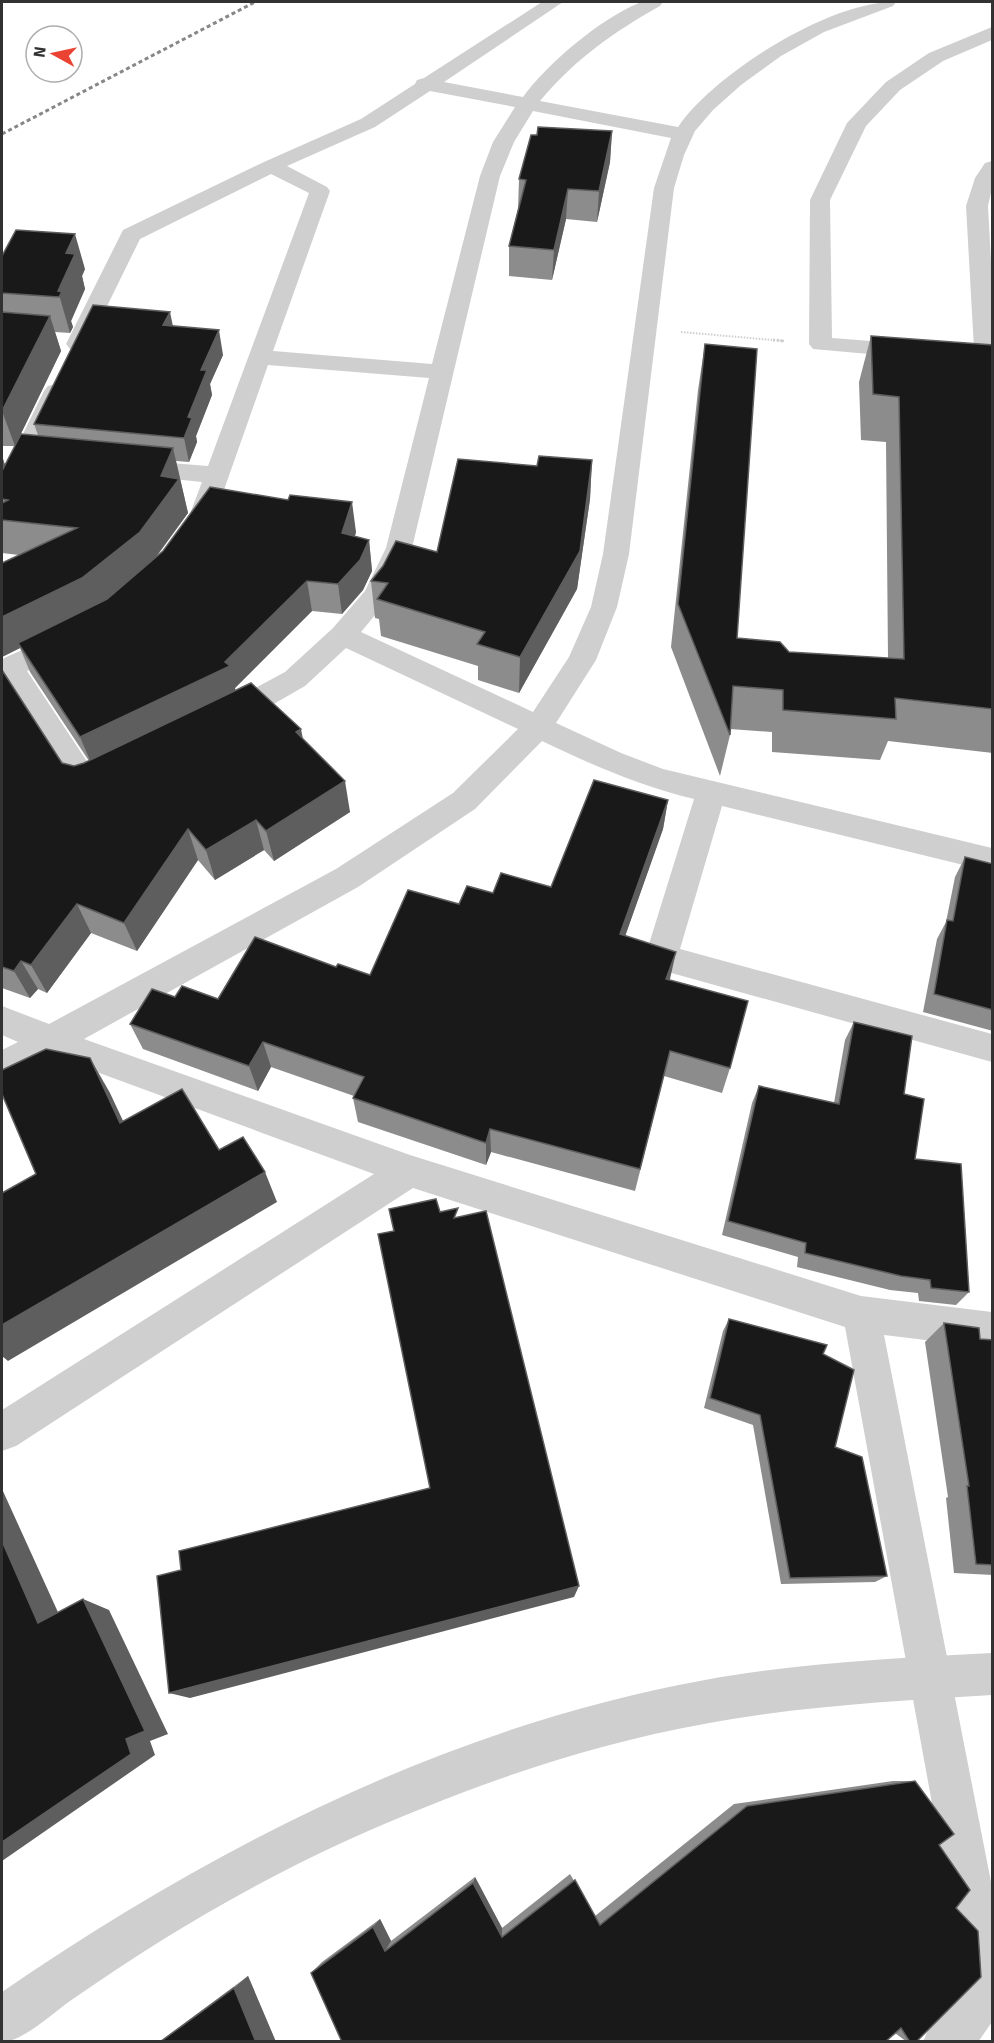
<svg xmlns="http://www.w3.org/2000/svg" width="994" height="2043" viewBox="0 0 994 2043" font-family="Signika,sans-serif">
<rect width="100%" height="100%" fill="#fff"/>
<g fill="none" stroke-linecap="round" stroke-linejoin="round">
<!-- path-far1 -->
<path stroke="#cfcfcf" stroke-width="2" stroke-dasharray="1.5 1.5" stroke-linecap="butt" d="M681,332L784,341"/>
<!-- path -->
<path stroke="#cfcfcf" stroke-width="3" stroke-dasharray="2 2" stroke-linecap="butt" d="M773,340L784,341"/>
<!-- minor -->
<g fill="#cfcfcf" fill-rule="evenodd">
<path d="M542,2H563L444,82L523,97C548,63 600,19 639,3C646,0 655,2 663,2L660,6C615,31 574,60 540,101L678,127C714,74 831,0 896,2L893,6L824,32L781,56L741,85L713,110L695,131L684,155L674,188L629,554L617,607L596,660L556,723L621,753L663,769L992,848V872L722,806L680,949L992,1034V1062L650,967L645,957L694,799C640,786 592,765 542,741L475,809L358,887L84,1039L410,1155L861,1296L992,1312V1348L884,1335L992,1887V2022L978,2042H923L930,2025L956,1993L963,1973L845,1327L413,1188L16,1446L2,1451V1410L374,1174L53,1056L14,1078L2,1082V1050L18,1042L2,1035V1006L49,1024L336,869L453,793L518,729L346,648L305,686L235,726L225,729L215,726L211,718L215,710L285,672L333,628L365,591L386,548L429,378L268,365L213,521C205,534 200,539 185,535L181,529L188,519L202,482L125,474L122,468L125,462L134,460L208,466L309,193L271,174L140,239L86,349L78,351L70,349L66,344L123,230L264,162L361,119L415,84L417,80L424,78ZM430,91L515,107L493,142L480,176L432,364L273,351L330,191L327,187L287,166L375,127ZM533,111L671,138L654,188L603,554L591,607L569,657L533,712L361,632L385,603L412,548L500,176L514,142Z"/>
<path d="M992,27V40L943,61L900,90L866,126L830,200L832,338L974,349L966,206L975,178L985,163L992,161V188L988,206L992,280V365L813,349L809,344L810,200L847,123L886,82L929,53Z"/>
<path d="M56,384L64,386L68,391L15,502L11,508L2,510V477L44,391L48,386Z"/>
<path d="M67,630L77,633L81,640L77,647L27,671L92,769L108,763L118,766L123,774L118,782L86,795L76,792L2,676V659Z"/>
</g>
<!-- tertiary -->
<path fill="#cfcfcf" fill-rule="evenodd" d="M992,1653V1695C896,1701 798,1706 704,1724C581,1746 462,1789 348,1840C251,1884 157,1940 70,2001C53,2013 22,2042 2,2042V1992C213,1847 450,1726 705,1680C799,1663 897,1658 992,1653Z"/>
<!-- rail -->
<path stroke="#878787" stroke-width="3" stroke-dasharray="4 3" stroke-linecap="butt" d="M2,134L255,2"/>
</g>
<!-- wall -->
<g fill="#8c8c8c">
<path d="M612,131L610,162L597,222L566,219L552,280L509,276V246L518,209L519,179L537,135Z"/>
<path d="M2,256L85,269L82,276L85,289L71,321L73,327L70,333L55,332L61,351L15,446H2Z"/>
<path d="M173,326L223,355L210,384L212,395L196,436L197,442L189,462L176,461L188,513L157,556L356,532L355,536L369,540L372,571L363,590L342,614L312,611L235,688V690L303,739L350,812L274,861L264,850L215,880L198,860L137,951L91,933L47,993L38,989L30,998L2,988V670L62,763L74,766L89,761L30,672L20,648L2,657V563L19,555L2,553V456L5,465L38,435L34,424Z"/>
<path d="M871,336L993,345V753L888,741L880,760L772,752V732L730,729V735L720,776L671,647L698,390L705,344L737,638L789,652L888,658L886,442L861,440L859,382Z"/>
<path d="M592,460L590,499L577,589L519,693L478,680V666L381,636L379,619L375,618L371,581L437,552L537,466Z"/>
<path d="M668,800L663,829L625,936L670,980L730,1068L722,1093L664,1076L635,1191L491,1152L486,1165L358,1122L353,1098L354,1096L271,1067L258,1091L143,1049L130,1024L175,997L218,999L336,967L370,975L459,904L493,893L551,887Z"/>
<path d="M965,857L993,864V1031L923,1012L937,939L946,922L955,877Z"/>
<path d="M854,1022L904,1094L915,1159L969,1292L956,1305L919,1301L918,1293L890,1290L797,1267L798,1257L722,1235L752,1103L759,1086L834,1103L845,1040Z"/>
<path d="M729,1319L823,1354L835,1447L887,1576L875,1582L781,1584L753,1425L704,1408L723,1331Z"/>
<path d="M944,1323L980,1339L993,1340V1575L954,1573L946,1498L948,1497L925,1342Z"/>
<path d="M893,1781H915L939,1845L956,1908L916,2042H907L895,2033L311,1973L322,1962L380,1919L391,1941L475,1877L502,1928L570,1874L595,1916L734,1804Z"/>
<path d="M248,1976L276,2042H159Z"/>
</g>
<!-- shaded-wall -->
<g fill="#5e5e5e">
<path d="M612,131L610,162L597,222L599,191Z"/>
<path d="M568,189L566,219L552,280L554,250Z"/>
<path d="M75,234L85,269L82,276L85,289L71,321L73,327L70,333L58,291L66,253Z"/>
<path d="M170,312L175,336L163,325Z"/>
<path d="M50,316L61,351L15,446L2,411Z"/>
<path d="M219,330L223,355L210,384L212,395L196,436L197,442L189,462L184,438L201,370Z"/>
<path d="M173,448L188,513L149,566L94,611L18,643L20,648L2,657V617L161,476Z"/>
<path d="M2,456L5,465L2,473Z"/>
<path d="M592,460L590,499L577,589L519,693L520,657Z"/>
<path d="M352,502L356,532L346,563L342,533Z"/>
<path d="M369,540L372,571L363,590L342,614L338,584Z"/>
<path d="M307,581L312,611L235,688L237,695L92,765L80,737L225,662Z"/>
<path d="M301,729L307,760L296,732Z"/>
<path d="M345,781L350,812L274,861L266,831Z"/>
<path d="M668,800L663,829L616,962L620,934Z"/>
<path d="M256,820L264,850L215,880L206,850Z"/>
<path d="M188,829L198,860L137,951L124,923Z"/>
<path d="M77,904L91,933L47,993L31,965Z"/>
<path d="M676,952L670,979H666Z"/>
<path d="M21,961L38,989L30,998L14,971Z"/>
<path d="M263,1042L271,1067L258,1091L249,1066Z"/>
<path d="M90,1058L110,1093L139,1155L120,1123Z"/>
<path d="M490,1129L491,1152L486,1165V1143Z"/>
<path d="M265,1172L277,1202L8,1361L2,1356V1325Z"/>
<path d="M2,1489L67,1632L38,1623L2,1541Z"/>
<path d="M579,1586L574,1597L190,1698L169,1693Z"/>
<path d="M83,1599L109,1610L168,1734L150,1741L155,1755L2,1861V1842L126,1739Z"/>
<path d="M475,1877L502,1928V1937L473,1883Z"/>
<path d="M380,1919L391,1941L385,1951L373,1927Z"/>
<path d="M248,1976L276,2042H256L234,1988Z"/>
</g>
<!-- building -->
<g fill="#191919" stroke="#5e5e5e" stroke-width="1.5">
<path d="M538,127L612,131L599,191L568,189L554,250L509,246L526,180L519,179L531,135H537Z"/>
<path d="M16,230L75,234L66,253L75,254L58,291L62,292L59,297L2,293V256Z"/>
<path d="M93,305L170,312L163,325L219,330L201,370H207L188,417L192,418L184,438L34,424Z"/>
<path d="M2,312L50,316L2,411Z"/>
<path d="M871,336L993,345V709L895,698L896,719L783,710V690L733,686L730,735L678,604L705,344L757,349L737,638L780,642L789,652L904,659L899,397L873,394Z"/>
<path d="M21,434L173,448L161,476L179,479L140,532L82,578L2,617V563L77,528L2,520V503L8,500L2,499V471Z"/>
<path d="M539,456L592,460L580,551L520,657L477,644L485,632L377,599L388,583L371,581L383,566L396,541L437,552L458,459L537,466Z"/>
<path d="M210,487L288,500L290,495L352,502L342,533L369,540L360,560L338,584L307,581L225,662L230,666L80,737L18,643L107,599L163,551Z"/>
<path d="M2,670L62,763L74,766L84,763L251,683L301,729L296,732L345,781L266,831L256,820L206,850L188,829L124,923L77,904L31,965L21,961L14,971L2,967Z"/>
<path d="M594,780L668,800L620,934L676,952L666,979L748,1001L730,1068L670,1051L640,1169L490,1129L486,1143L353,1098L364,1077L263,1042L249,1066L130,1024L152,989L175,997L182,986L218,999L255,937L336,967L338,964L370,975L408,890L459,904L467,886L493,893L501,873L551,887Z"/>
<path d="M965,857L993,864V1010L934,994L947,920L953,921Z"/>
<path d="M854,1022L912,1036L904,1094L924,1099L915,1159L961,1164L969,1292L931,1288L930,1280L901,1276L805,1253L806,1243L728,1221L759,1086L839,1104Z"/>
<path d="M46,1049L90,1058L120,1123L182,1089L219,1150L243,1137L265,1172L2,1325V1193L36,1174L2,1094V1070Z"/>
<path d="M436,1199L440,1212L458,1208L454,1218L486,1211L579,1586L169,1693L157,1576L181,1570L179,1551L430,1488L378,1234L394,1231L389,1209Z"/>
<path d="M729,1319L827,1345L823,1354L854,1370L835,1447L862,1457L887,1576L790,1578L760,1415L710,1398Z"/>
<path d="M944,1323L979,1328L980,1339L993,1340V1565L976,1564L967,1486H969Z"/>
<path d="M2,1541L38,1623L83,1599L145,1731L126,1739L131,1754L2,1842Z"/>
<path d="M915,1781L954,1834L939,1845L970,1890L956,1908L978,1931L981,1977L916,2042H910L901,2028L885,2042H342L311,1973L373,1927L385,1951L473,1883L502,1937L575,1880L600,1925L747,1806Z"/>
<path d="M234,1988L256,2042H160Z"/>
</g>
<!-- border -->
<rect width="994" height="2043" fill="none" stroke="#323232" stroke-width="6"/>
<!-- north arrow -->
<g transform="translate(54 54) rotate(278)"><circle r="28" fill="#ffffff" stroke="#adadad" stroke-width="1.5"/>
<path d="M0-4.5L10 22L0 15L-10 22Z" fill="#ea4333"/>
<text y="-9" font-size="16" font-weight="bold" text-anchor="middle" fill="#323232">N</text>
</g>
</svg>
